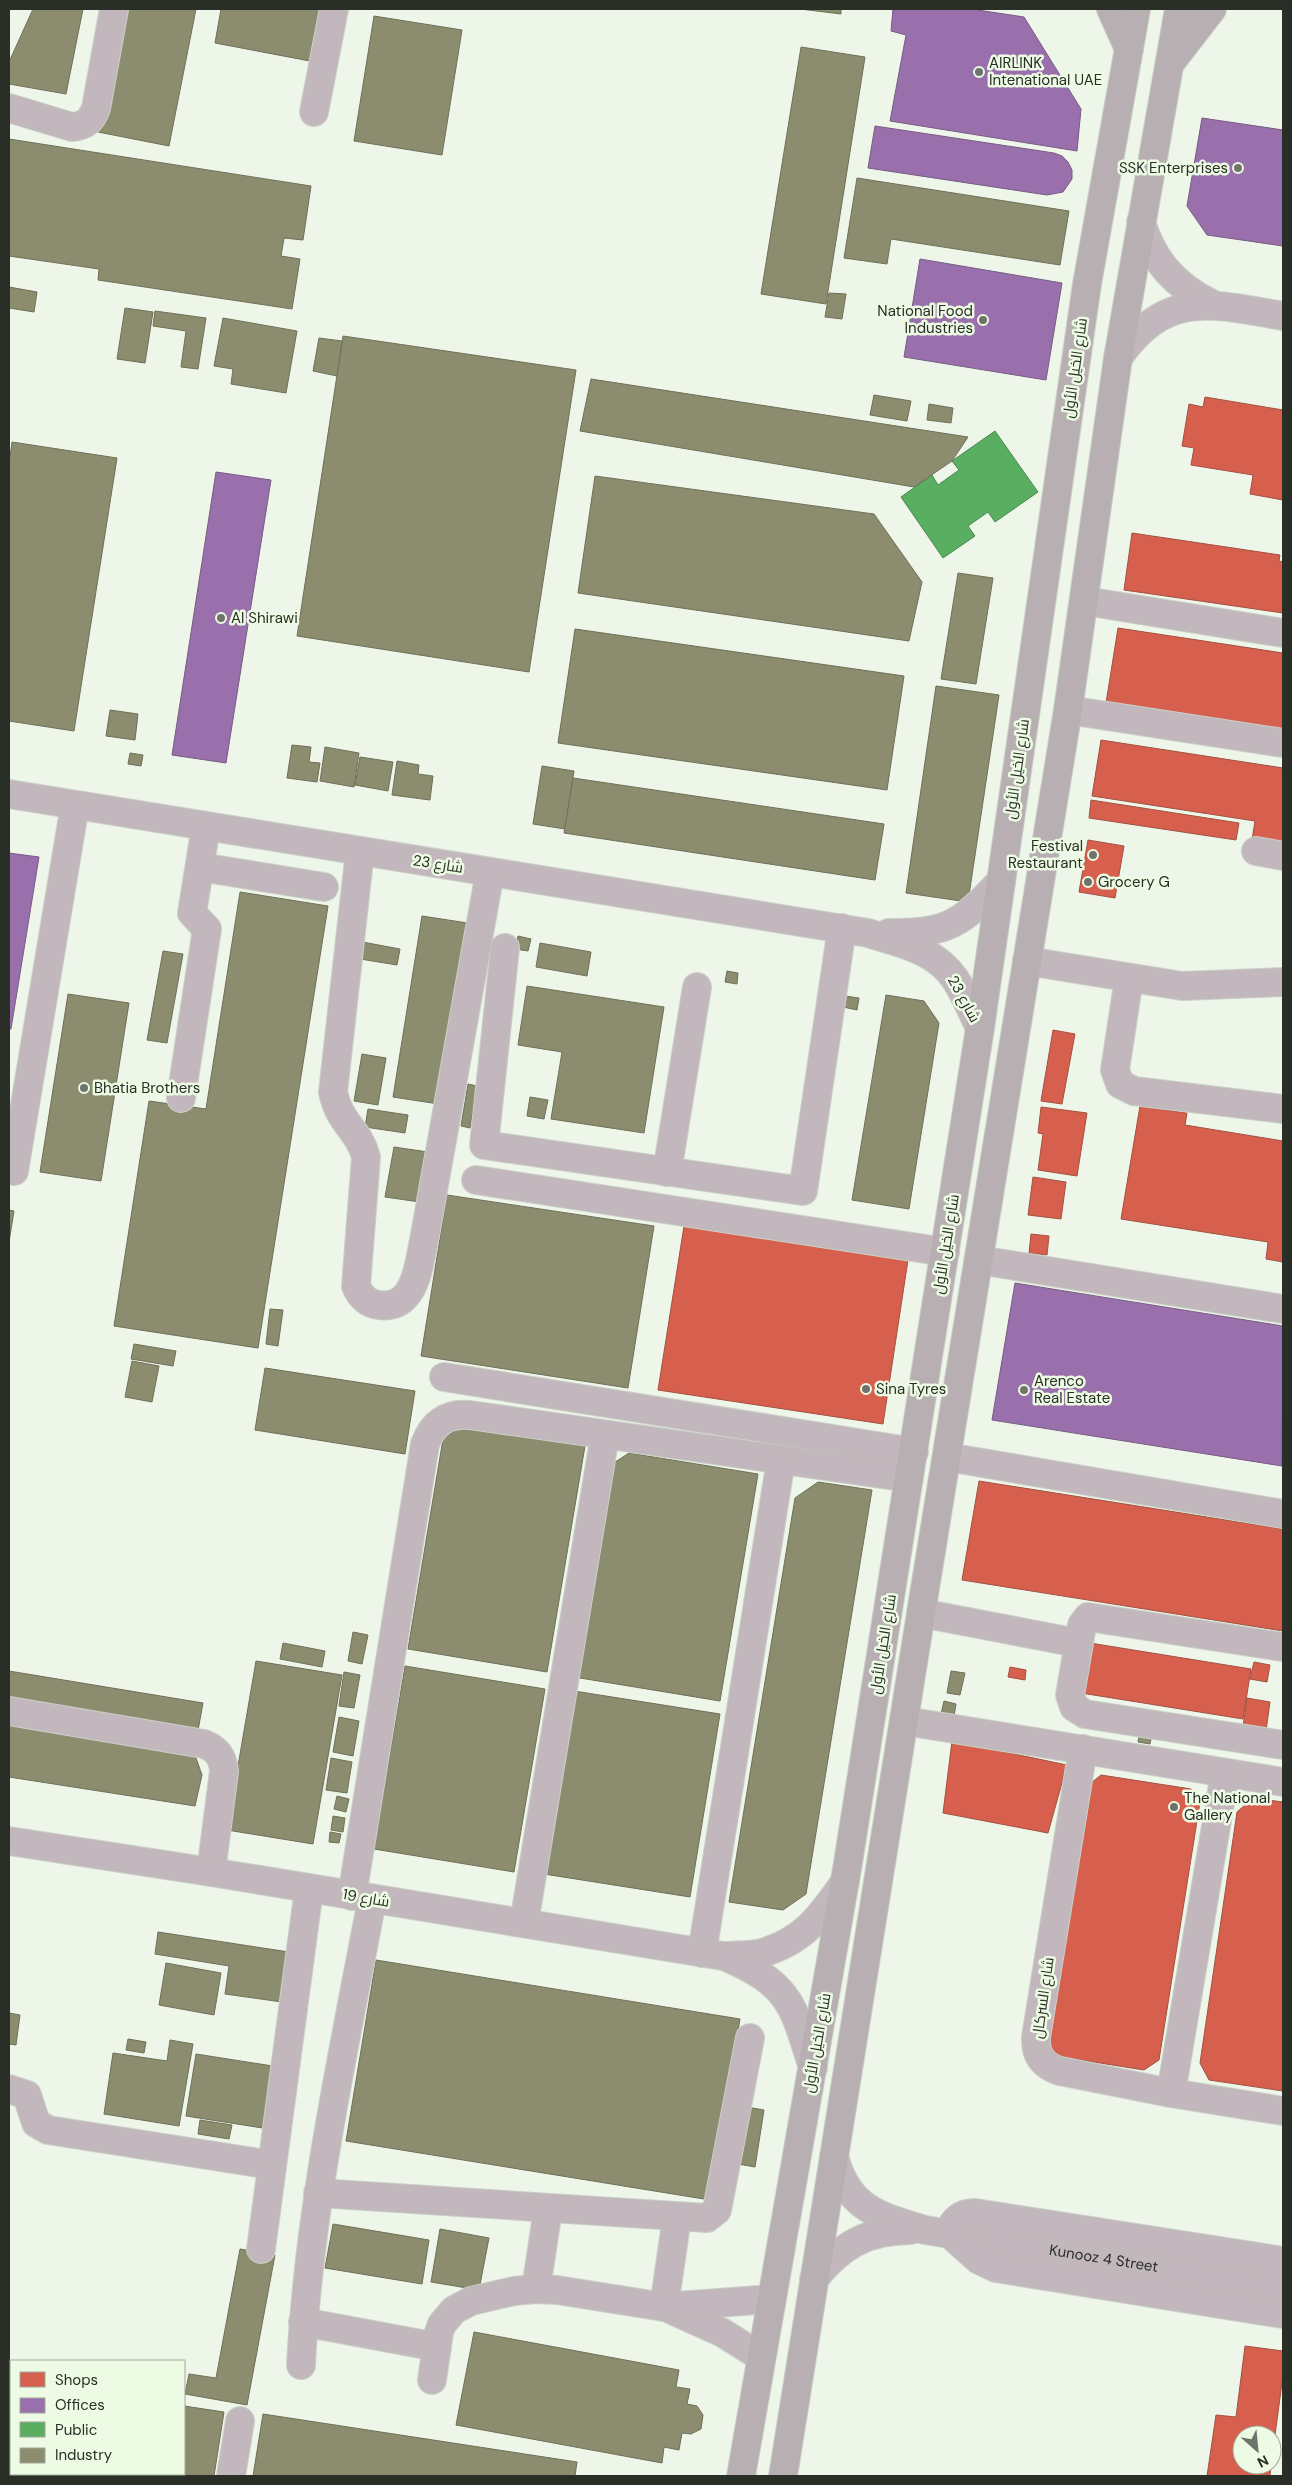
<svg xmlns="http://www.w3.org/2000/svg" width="1292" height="2485" viewBox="0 0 1292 2485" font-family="'DM Sans',Cairo,sans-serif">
<rect width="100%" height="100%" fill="#eef6ea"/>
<!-- shops -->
<g fill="#d6604d" stroke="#a25141">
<path d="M1205,397L1283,410V500L1250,494L1253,475L1191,465L1194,448L1182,446L1189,404L1203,407Z"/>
<path d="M1132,533L1280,555L1279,561L1283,562V613L1124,590Z"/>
<path d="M1118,628L1283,653V730L1106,703Z"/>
<path d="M1101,740L1283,768V845L1252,840L1255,821L1092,796Z"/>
<path d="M1091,800L1239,823L1236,840L1089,818Z"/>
<path d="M1088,840L1124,846L1115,898L1079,892Z"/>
<path d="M1053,1030L1075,1034L1062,1104L1041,1101Z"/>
<path d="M1140,1106L1187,1113L1185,1125L1283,1141V1262L1266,1259L1268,1242L1121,1219Z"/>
<path d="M1041,1107L1087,1113L1077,1176L1038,1170L1043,1134L1038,1133Z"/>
<path d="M1033,1177L1066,1182L1061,1219L1028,1215Z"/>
<path d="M684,1226L908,1260L883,1424L658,1390Z"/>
<path d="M1031,1234L1049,1236L1047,1255L1029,1253Z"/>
<path d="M979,1481L1283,1529V1631L962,1580Z"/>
<path d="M1090,1643L1251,1669L1243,1719L1081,1693Z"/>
<path d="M1254,1662L1270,1665L1267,1682L1250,1679Z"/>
<path d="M1010,1667L1026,1670L1025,1680L1008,1677Z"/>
<path d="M1247,1698L1270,1702L1265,1738L1242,1734Z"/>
<path d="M952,1741L1067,1765L1048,1833L943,1813Z"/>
<path d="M1101,1775L1191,1789L1200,1802L1159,2060L1144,2070L1055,2056L1046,2039L1086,1787Z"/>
<path d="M1253,1798L1283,1802V2091L1209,2080L1200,2063L1237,1812Z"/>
<path d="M1245,2346L1283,2351V2375L1272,2458V2435H1242V2465H1271L1270,2476H1207L1216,2415L1236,2417Z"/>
</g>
<!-- offices -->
<g fill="#9970ab" stroke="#775c83">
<path d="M893,9H971L1024,17L1081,109L1077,151L890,121L906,35L891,31Z"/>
<path d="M1202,118L1283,130V246L1207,235L1187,206Z"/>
<path d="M875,126L1054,153L1062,156L1068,162L1072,170V179L1063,192L1047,195L868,168Z"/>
<path d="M920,259L1062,283L1046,380L904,357Z"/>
<path d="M216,472L271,480L226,763L172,755Z"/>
<path d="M9,853L39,857L11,1029H9Z"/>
<path d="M1015,1283L1283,1326L1282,1466L992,1420Z"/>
</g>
<!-- public -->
<path fill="#5aae61" stroke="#4b884f" d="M995,431L1038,492L995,522L988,512L968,526L975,536L943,558L901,497L932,475L938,485L959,470L952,461Z"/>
<!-- industry -->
<g fill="#8c8c6e" stroke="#6e7058">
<path d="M33,9H83L66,94L9,84V62Z"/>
<path d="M122,9H196L169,146L98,132Z"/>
<path d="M221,9H325L315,62L215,43Z"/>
<path d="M800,9H841V14Z"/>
<path d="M374,16L462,30L442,155L354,141Z"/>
<path d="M801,47L865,57L826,304L761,294Z"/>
<path d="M9,139L311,186L303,240L284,238L281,256L300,259L292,309L98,280L99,269L9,256Z"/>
<path d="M857,178L1069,211L1060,265L891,239L887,264L844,258Z"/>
<path d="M9,287L37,292L34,312L9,308Z"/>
<path d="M829,293L846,294L842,319L825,317Z"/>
<path d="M125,308L153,312L145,363L117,359Z"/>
<path d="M155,311L206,318L198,369L181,367L186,331L153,326Z"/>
<path d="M223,318L297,331L286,393L231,384L233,369L214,366Z"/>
<path d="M343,336L576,370L529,672L297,636Z"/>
<path d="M319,338L342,341L337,376L313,371Z"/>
<path d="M591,379L968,437L952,461L914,487L580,431Z"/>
<path d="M874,395L911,401L907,421L870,415Z"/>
<path d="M929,404L953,408L951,423L927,420Z"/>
<path d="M12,442L117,458L74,731L9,721V464Z"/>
<path d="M595,476L874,514L922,582L909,641L578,593Z"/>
<path d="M958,573L993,578L976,684L941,679Z"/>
<path d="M575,629L904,676L887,790L558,743Z"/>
<path d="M936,686L999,695L968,902L906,893Z"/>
<path d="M110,710L138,714L135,740L106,736Z"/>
<path d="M292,745L311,747L309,762L320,763L317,782L287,778Z"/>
<path d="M325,747L359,753L354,787L320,781Z"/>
<path d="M130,753L143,755L141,766L128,764Z"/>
<path d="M360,757L393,762L388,791L355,785Z"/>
<path d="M397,761L419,765L418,774L433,776L430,800L392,795Z"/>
<path d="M542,766L574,771L565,829L533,824Z"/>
<path d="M573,778L884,824L875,880L564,833Z"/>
<path d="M240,892L328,906L258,1348L114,1326L149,1101L206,1109Z"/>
<path d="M422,916L474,924L445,1105L393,1097Z"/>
<path d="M518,936L531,939L528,951L515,949Z"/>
<path d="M357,941L400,949L397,965L354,958Z"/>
<path d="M540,943L591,952L587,976L536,967Z"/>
<path d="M163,951L183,954L167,1043L147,1040Z"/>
<path d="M727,971L738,973L737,984L725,982Z"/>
<path d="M527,986L664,1007L644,1133L551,1119L562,1052L518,1045Z"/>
<path d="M68,994L129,1003L101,1181L40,1172Z"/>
<path d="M886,995L924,1001L939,1023L909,1209L852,1200Z"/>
<path d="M845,996L859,998L857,1010L843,1007Z"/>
<path d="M362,1054L386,1058L378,1105L354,1101Z"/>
<path d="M468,1084L477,1086L470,1128L461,1126Z"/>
<path d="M530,1097L548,1100L544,1119L527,1116Z"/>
<path d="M368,1109L408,1115L405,1133L365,1127Z"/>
<path d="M394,1147L428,1152L420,1202L385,1197Z"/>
<path d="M447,1195L654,1226L628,1388L421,1356Z"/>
<path d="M9,1210L14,1211L9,1242Z"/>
<path d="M270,1309L283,1310L278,1346L266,1344Z"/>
<path d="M134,1344L176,1351L173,1366L131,1359Z"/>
<path d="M132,1361L159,1366L152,1402L125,1397Z"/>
<path d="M265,1368L415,1391L405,1454L255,1430Z"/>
<path d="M461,1426L585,1446L547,1672L408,1649L443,1439Z"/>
<path d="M629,1453L758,1474L720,1701L574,1677L609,1466Z"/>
<path d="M818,1482L872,1490L806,1894L783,1910L729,1902L795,1498Z"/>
<path d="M353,1632L368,1635L362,1664L348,1661Z"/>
<path d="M283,1643L325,1651L322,1667L280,1659Z"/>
<path d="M256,1661L342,1675L313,1844L227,1830Z"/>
<path d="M405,1666L545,1689L514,1872L374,1849Z"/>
<path d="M9,1671L203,1703L197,1736L9,1705Z"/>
<path d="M951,1671L965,1673L960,1695L947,1693Z"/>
<path d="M344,1672L360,1675L354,1708L339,1706Z"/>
<path d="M574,1691L720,1714L690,1897L544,1874Z"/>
<path d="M944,1701L956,1704L954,1716L941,1714Z"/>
<path d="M339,1717L359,1721L353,1756L333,1752Z"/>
<path d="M9,1723L188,1752L196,1758L202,1775L195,1806L9,1777Z"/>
<path d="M1140,1732L1152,1734L1150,1744L1138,1742Z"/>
<path d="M331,1758L352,1762L347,1793L326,1790Z"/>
<path d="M337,1796L349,1799L346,1812L334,1809Z"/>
<path d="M333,1816L345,1818L343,1832L331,1830Z"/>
<path d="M330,1832L341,1834L339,1843L329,1842Z"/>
<path d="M158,1932L289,1952L282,2002L225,1994L229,1966L155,1954Z"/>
<path d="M376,1960L740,2019L710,2200L346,2141Z"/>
<path d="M166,1963L221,1973L214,2015L159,2005Z"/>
<path d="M9,2013L20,2015L16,2045L9,2044Z"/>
<path d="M128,2039L146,2042L144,2053L126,2050Z"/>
<path d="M170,2040L193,2044L179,2126L104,2114L113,2053L167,2061Z"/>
<path d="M196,2054L279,2067L269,2129L186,2116Z"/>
<path d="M747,2107L764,2110L755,2167L738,2164Z"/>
<path d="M200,2120L232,2125L229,2139L198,2134Z"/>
<path d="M333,2224L429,2240L422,2284L325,2268Z"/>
<path d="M440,2229L489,2238L479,2290L431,2282Z"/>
<path d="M240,2249L275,2255L247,2405L185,2394L189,2374L216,2378Z"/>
<path d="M474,2332L679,2370L676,2387L690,2389L687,2404L697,2406L703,2415L701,2429L691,2434L682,2433L679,2450L664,2447L662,2463L456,2425Z"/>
<path d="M9,2371L11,2372V2474H28L27,2476H9Z"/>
<path d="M184,2406L224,2412L214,2476H64V2474H184Z"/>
<path d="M263,2414L577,2462L575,2476H253Z"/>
</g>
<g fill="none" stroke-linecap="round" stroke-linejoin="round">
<defs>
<g id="minor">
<path d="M9,108L72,127C85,126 92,120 96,108L114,9"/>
<path d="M314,112L334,9"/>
<path d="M1141,222C1153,261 1175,286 1212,304"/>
<path d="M1118,358C1166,289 1212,304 1283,316"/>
<path d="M1085,601L1283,633"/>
<path d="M1068,710L1283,743"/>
<path d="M9,794L868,933C899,943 935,949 955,979C965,994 972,1012 980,1028"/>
<path d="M360,851L333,1092C339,1123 359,1130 366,1157L356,1286C360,1296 368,1304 379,1305C417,1310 419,1262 425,1235L490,872"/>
<path d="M1256,851L1283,856"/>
<path d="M200,867L324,887"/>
<path d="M889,933C948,934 962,923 1001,881"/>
<path d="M505,948L484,1145L803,1191L842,928"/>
<path d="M1027,961L1182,986L1283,982"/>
<path d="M1129,978L1115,1070L1120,1084L1134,1091L1283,1109"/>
<path d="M181,1098L207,929L192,913L206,826"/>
<path d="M14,1171L75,805"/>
<path d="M667,1172L697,987"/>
<path d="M476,1180L945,1252"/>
<path d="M979,1260L1283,1309"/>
<path d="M444,1377L914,1452"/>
<path d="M947,1457L1283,1514"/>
<path d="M921,1613L1078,1643"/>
<path d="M1283,1647L1088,1617L1082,1625L1070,1695L1074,1707L1085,1714L1283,1745"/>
<path d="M9,1711L204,1744C217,1749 223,1757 224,1771L211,1872"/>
<path d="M905,1721L1283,1782"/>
<path d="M1083,1749L1036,2037C1035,2055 1043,2066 1060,2071L1171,2093L1283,2111"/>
<path d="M9,1841L211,1872L723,1956C735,1955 750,1956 762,1953C804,1941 821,1916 845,1882"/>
<path d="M352,1896L425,1444C433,1423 447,1413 470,1415L909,1478"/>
<path d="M524,1923L605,1435"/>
<path d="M702,1953L781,1460"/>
<path d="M726,1957C791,1985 793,2005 813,2068"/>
<path d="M9,2089L27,2095L36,2123L48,2130L272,2165"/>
<path d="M1171,2093L1225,1773"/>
<path id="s1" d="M834,2156C847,2208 878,2216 925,2230L1283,2287"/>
<path d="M318,2193L707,2218L717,2210L750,2038"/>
<path d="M949,2233L979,2260L996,2268L1283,2314"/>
<path d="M949,2233C953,2220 961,2213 975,2213L1283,2261"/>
<path d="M261,2249L309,1889"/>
<path d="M814,2279C841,2245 868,2230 911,2230"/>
<path d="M536,2289L548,2209"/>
<path d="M664,2307L677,2217"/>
<path d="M672,2310L723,2333L761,2357"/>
<path d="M303,2322L437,2347"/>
<path d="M301,2365C309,2208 343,2054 372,1900"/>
<path d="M432,2380L439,2332L442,2324L454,2310L471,2301L514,2291L536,2289L557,2290L664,2307L771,2299"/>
<path d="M47,2476L48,2474"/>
<path d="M231,2476L240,2421"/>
</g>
<g id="major">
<path d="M1111,9L1129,49"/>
<path d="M1171,62L1212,9"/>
<path d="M741,2476L847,1869L980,1028L1087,284L1136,9"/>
<path d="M783,2476L921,1613L1068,710L1118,358L1179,9"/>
</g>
</defs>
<!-- minor casing -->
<use href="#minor" stroke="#cbd1c8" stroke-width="30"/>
<!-- major casing -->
<use href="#major" stroke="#cbd1c8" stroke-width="30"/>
<!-- minor -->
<use href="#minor" stroke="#c2b7bc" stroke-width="28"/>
<!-- major -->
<use href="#major" stroke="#b8afb3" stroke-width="28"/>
</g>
<!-- markers -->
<g fill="#6e746b" stroke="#edfbe5" stroke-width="2">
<circle cx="979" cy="72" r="5"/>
<circle cx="1238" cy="168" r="5"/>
<circle cx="983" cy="320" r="5"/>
<circle cx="221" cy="618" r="5"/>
<circle cx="1093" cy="855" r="5"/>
<circle cx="1088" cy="882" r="5"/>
<circle cx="84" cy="1088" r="5"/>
<circle cx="866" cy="1389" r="5"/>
<circle cx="1024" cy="1390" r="5"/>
<circle cx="1174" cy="1807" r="5"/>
</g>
<g text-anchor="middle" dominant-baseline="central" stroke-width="5" stroke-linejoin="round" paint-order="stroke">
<!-- poi labels -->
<g font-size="15" fill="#292e26" stroke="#edfbe5" text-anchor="start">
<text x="989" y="63">AIRLINK<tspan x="989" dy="17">Intenational UAE</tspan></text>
<text x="1228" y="168" text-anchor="end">SSK Enterprises</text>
<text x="973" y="311" text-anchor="end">National Food<tspan x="973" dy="17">Industries</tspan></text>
<text x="231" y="618">Al Shirawi</text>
<text x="1083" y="846" text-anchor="end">Festival<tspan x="1083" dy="17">Restaurant</tspan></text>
<text x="1098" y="882">Grocery G</text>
<text x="94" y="1088">Bhatia Brothers</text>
<text x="1034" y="1381">Arenco<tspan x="1034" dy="17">Real Estate</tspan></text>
<text x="876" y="1389">Sina Tyres</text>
<text x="1184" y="1798">The National<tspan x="1184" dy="17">Gallery</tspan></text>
</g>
<!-- street labels -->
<g font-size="15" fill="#292e26" stroke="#edfbe5">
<text transform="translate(1075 368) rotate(-82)">شارع الخيل الأول</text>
<text transform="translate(1017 769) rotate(-82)">شارع الخيل الأول</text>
<text transform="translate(438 864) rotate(9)">شارع 23</text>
<text transform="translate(964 999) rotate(61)">شارع 23</text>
<text transform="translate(946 1244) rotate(-81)">شارع الخيل الأول</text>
<text transform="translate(883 1644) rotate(-81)">شارع الخيل الأول</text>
<text transform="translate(366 1898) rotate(10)">شارع 19</text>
<text transform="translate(1043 1998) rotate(-82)">شارع السركال</text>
<text transform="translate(817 2043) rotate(-80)">شارع الخيل الأول</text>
<text stroke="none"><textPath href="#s1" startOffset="306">Kunooz 4 Street</textPath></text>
</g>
</g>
<!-- border -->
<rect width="1292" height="2485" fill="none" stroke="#292e26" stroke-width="20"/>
<!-- legend -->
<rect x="10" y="2360" width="175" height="115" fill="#edfbe5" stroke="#9fa999"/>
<rect x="20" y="2372" width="25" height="15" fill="#d6604d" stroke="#9fa999"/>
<text x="55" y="2385" font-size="15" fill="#292e26">Shops</text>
<rect x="20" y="2398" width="25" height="15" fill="#9970ab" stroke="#9fa999"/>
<text x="55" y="2410" font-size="15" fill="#292e26">Offices</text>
<rect x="20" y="2422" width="25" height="15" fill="#5aae61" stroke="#9fa999"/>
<text x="55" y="2435" font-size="15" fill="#292e26">Public</text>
<rect x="20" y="2448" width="25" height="15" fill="#8c8c6e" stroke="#9fa999"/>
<text x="55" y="2460" font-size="15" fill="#292e26">Industry</text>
<!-- north arrow -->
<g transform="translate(1257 2450) rotate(153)"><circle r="24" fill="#edfbe5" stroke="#9fa999"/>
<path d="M0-4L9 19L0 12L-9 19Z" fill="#6e746b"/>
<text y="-8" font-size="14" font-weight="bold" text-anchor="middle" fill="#292e26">N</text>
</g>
</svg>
